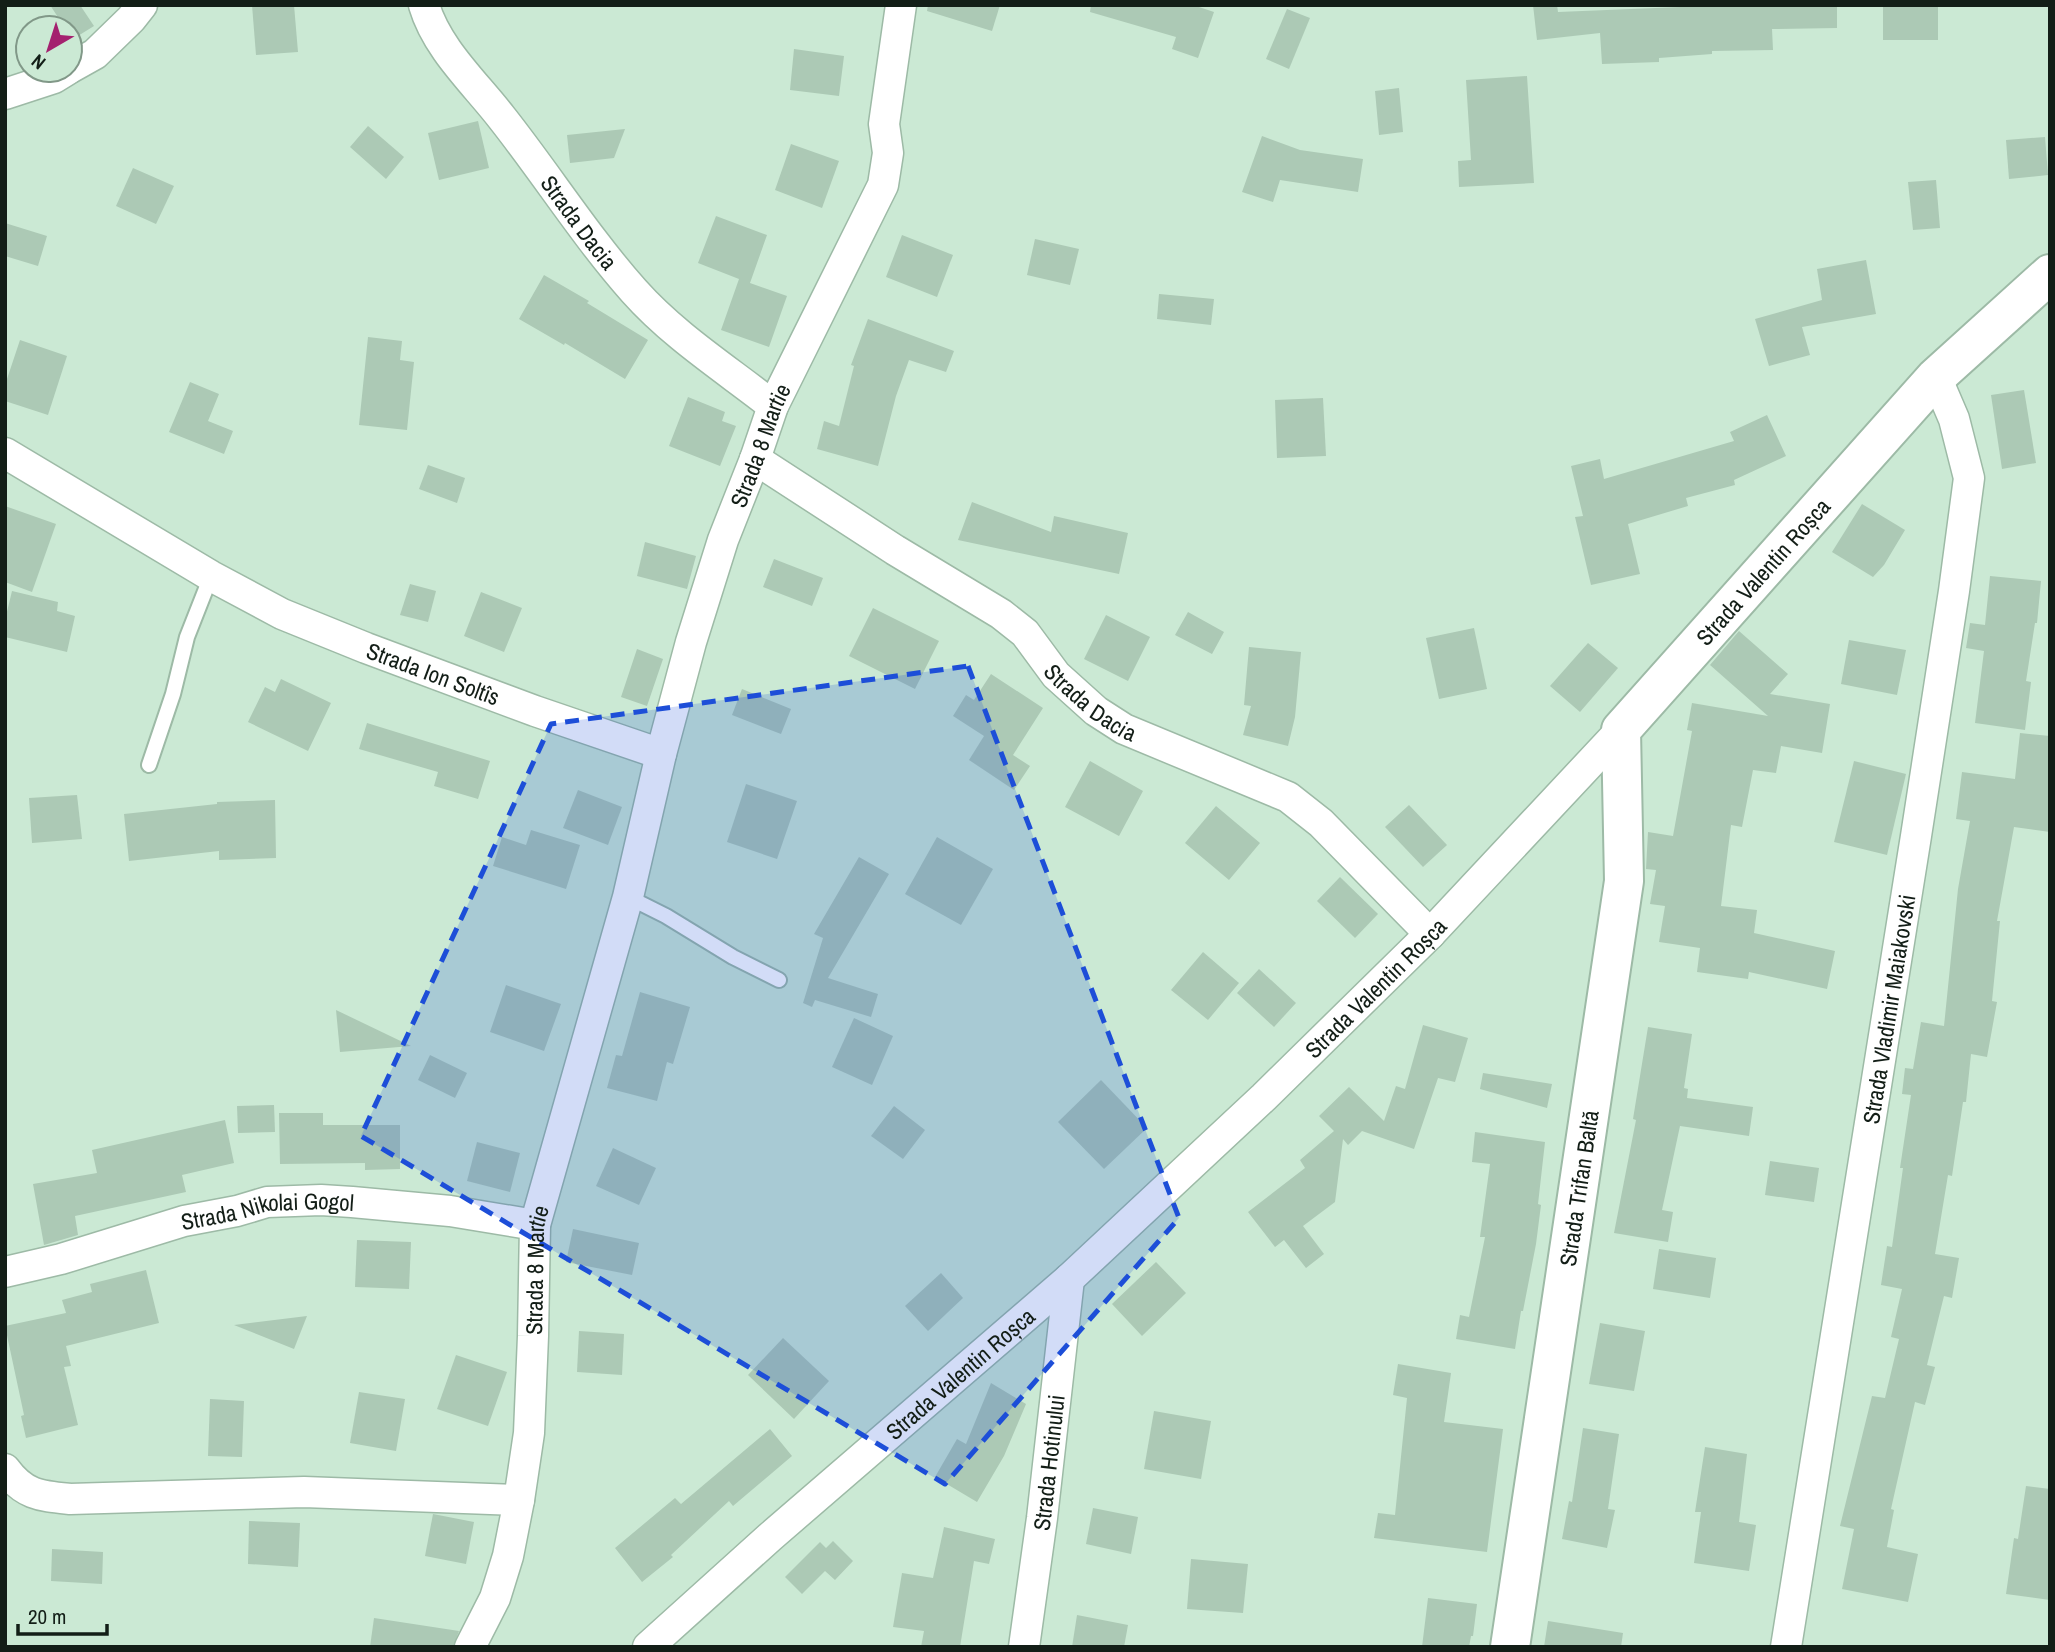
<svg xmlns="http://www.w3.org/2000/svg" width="2055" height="1652" viewBox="0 0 2055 1652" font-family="'Archivo Narrow',sans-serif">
<rect width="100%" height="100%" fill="#cbe9d4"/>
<!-- building -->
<g fill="#acc9b5">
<path d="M50,5H80L94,26L73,39L70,35V28H65Z"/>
<path d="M252,5H294L298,52L256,55Z"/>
<path d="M928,5H1000L992,31L927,11Z"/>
<path d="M1091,5H1193L1214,12L1198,58L1172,49L1176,37L1090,12Z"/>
<path d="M1533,5H1557L1558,12L1680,7V5H1837V28L1772,29L1773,50L1712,51V54L1659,58V62L1602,64L1600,33L1537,40Z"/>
<rect x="1883" y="5" width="55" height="35"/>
<path d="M1287,9L1310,18L1289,69L1266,59Z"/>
<path d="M794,49L844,56L839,96L790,90Z"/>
<path d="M1527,76L1534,183L1459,187L1458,161L1471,160L1466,80Z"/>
<path d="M1399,88L1403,132L1379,135L1375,91Z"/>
<path d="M478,121L489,168L439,180L428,133Z"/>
<path d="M368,126L404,157L386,179L350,147Z"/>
<path d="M625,129L614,158L570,163L567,135Z"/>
<path d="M1262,136L1300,150L1363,159L1358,192L1280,180L1273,202L1242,192Z"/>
<path d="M2045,137L2048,175L2009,179L2006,140Z"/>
<path d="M791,144L839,161L822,208L775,190Z"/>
<path d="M133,168L174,186L156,224L116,206Z"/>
<path d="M1936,180L1940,228L1913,230L1908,182Z"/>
<path d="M716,216L767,235L750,283L787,296L769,347L721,330L739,279L698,263Z"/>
<path d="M5,223L47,236L38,266L5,256Z"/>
<path d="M902,235L953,255L937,297L886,277Z"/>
<path d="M1035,239L1079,249L1070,285L1027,275Z"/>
<path d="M1866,260L1876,314L1802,327L1810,355L1769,366L1755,319L1822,300L1817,269Z"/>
<path d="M544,275L589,301L587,303L648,340L625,379L565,343L564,345L519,319Z"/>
<path d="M1159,294L1214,299L1211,325L1157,319Z"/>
<path d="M868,319L954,351L946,372L909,360L896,396L878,466L817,449L824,421L839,426L854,366L851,365Z"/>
<path d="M368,337L402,341L400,360L414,362L407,430L359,425Z"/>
<path d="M20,340L67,356L48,415L5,401V385Z"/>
<path d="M190,382L219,394L208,421L233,431L224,454L169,432Z"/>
<path d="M2024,390L2036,463L2002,469L1991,395Z"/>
<path d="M688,397L725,412L722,421L736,426L720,466L669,446Z"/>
<path d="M1323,398L1326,456L1277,458L1275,400Z"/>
<path d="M1767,415L1786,456L1734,480L1735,485L1686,498L1688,506L1628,524L1640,574L1591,585L1575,517L1583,516L1571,466L1600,459L1604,479L1734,441L1730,432Z"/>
<path d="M428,465L465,478L457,503L419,489Z"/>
<path d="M972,502L1051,532L1054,516L1128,533L1119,574L958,540Z"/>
<path d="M1862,504L1905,530L1884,565L1873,577L1832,552Z"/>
<path d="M5,506L56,524L32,592L5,582Z"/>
<path d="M645,542L696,556L687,589L637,576Z"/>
<path d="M774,559L823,578L812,606L763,587Z"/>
<path d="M1990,576L2041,581L2037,623H2035L2026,681L2031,682L2025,730L1975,723L1984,651L1966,648L1970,623L1985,625Z"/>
<path d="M410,584L436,591L428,622L400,615Z"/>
<path d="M12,591L58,602L57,611L75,616L67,652L5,637V620Z"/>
<path d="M481,592L522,608L504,652L464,636Z"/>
<path d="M873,608L939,641L915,689L849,656Z"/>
<path d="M1188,612L1224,632L1212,654L1175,635Z"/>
<path d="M1106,615L1150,637L1128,681L1084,659Z"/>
<path d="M1474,628L1487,689L1439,699L1426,638Z"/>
<path d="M1739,631L1788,674L1770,694L1830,704L1822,753L1781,746L1776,773L1753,770L1742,827L1731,825L1721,906L1757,910L1754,933L1835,951L1827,989L1749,972L1748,979L1697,972L1700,948L1659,942L1665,906L1650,904L1656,870L1646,869L1648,832L1673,836L1692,731L1687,730L1692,703L1768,716L1710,665Z"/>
<path d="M1849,640L1906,650L1897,695L1841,684Z"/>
<path d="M1588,643L1618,668L1580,712L1550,686Z"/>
<path d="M1249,647L1301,652L1295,717L1288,746L1243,735L1251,706L1244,705Z"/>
<path d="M637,649L663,659L647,706L621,697Z"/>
<path d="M991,674L1043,708L1013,755L1030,766L1014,790L969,760L984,736L953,716L966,695L974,700Z"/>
<path d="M281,679L331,703L308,751L248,722L265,687L275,692Z"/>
<path d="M742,689L791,709L781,734L732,715Z"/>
<path d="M367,723L490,761L478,799L434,786L438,772L359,749Z"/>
<path d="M2020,733L2050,736V832L2014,827L1997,921H2000L1992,1001L1997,1002L1987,1057L1971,1054L1966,1102H1963L1952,1176L1948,1175L1935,1254L1959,1258L1952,1298L1944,1296L1927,1365L1935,1367L1925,1405L1915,1402L1891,1509L1894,1510L1887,1547L1918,1554L1908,1602L1842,1589L1854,1529L1840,1526L1872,1396L1885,1398L1899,1339L1891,1337L1902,1289L1881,1285L1887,1246L1892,1247L1903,1168H1900L1911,1095L1902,1094L1905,1068L1913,1069L1921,1022L1944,1026L1958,889L1970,821L1956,819L1962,772L2015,779Z"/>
<path d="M1090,761L1143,791L1119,836L1065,807Z"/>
<path d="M1854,761L1906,774L1887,855L1834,842Z"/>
<path d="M746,784L797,801L777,859L727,842Z"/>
<path d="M578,790L622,807L608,845L563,828Z"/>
<path d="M77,795L82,839L32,843L29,798Z"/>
<path d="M275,800L276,858L219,860V851L129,861L124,814L217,804V802Z"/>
<path d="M1409,805L1447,845L1423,867L1385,827Z"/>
<path d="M1216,806L1260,843L1229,880L1185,843Z"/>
<path d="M531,830L580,845L566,889L493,866L502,837L526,845Z"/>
<path d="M937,837L993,869L961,925L905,894Z"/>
<path d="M859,857L889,874L828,978L878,994L871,1017L815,1000L812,1007L803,1003L823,938L814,934Z"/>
<path d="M1340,877L1378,914L1355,938L1317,901Z"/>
<path d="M1203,952L1239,983L1208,1020L1171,990Z"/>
<path d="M1259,969L1296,1003L1274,1027L1237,993Z"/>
<path d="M506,985L561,1004L544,1051L490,1032Z"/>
<path d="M640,992L690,1007L673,1064L667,1062L657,1101L607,1088L616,1055L622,1056Z"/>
<path d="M336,1010L411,1046L340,1052Z"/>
<path d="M854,1018L893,1036L872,1085L832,1067Z"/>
<path d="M1423,1025L1468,1038L1455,1082L1438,1078L1414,1149L1362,1131L1348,1145L1343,1139L1335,1202L1303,1226L1324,1254L1306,1268L1284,1240L1275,1247L1248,1212L1305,1168L1300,1160L1334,1131L1319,1116L1349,1087L1384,1121L1396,1086L1405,1089Z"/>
<path d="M1648,1027L1692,1034L1684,1088L1688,1089L1687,1098L1753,1107L1749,1136L1680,1126L1662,1210L1673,1212L1668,1242L1614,1233L1636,1120L1633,1119Z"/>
<path d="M430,1055L467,1073L455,1098L418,1080Z"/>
<path d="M1483,1073L1552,1084L1547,1108L1480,1089Z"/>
<path d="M1101,1080L1147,1128L1104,1169L1058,1122Z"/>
<path d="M274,1105L275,1132L238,1133L237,1106Z"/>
<path d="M894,1106L925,1130L903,1159L871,1136Z"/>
<path d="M279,1113H323V1125H400V1169L365,1170V1163L280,1164Z"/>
<path d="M225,1120L234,1163L182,1175L186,1192L75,1216L78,1235L44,1245L33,1184L97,1173L92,1150Z"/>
<path d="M1475,1132L1545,1142L1538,1204L1541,1205L1536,1244L1523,1311H1521L1515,1349L1456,1339L1460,1315L1469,1317L1485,1237H1480L1490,1164L1472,1162Z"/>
<path d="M477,1142L520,1153L510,1192L467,1181Z"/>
<path d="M613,1148L656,1168L639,1205L596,1186Z"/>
<path d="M1770,1161L1819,1168L1814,1202L1765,1195Z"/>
<path d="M573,1229L639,1243L632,1275L566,1262Z"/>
<path d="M357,1240L411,1242L409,1289L355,1287Z"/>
<path d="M1659,1249L1716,1258L1710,1298L1653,1289Z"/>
<path d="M1156,1262L1186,1293L1142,1336L1112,1304Z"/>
<path d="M146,1270L159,1323L66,1346L71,1366L64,1367L78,1425L26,1438L21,1416L24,1415L5,1326L66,1313L62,1300L92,1292L90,1284Z"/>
<path d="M941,1273L963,1298L928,1331L905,1306Z"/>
<path d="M307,1316L294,1349L234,1325Z"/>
<path d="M1600,1323L1645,1331L1634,1391L1589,1384Z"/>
<path d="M579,1331L624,1334L622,1375L577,1372Z"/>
<path d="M783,1338L829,1381L794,1419L748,1375Z"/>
<path d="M456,1355L507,1372L488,1426L437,1409Z"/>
<path d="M1398,1364L1451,1373L1444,1422L1503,1429L1487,1552L1374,1538L1378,1513L1395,1515L1407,1398L1393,1395Z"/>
<path d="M991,1383L1026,1404L1004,1456L977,1502L935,1477L957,1439L966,1444Z"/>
<path d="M359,1392L405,1399L396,1451L350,1443Z"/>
<path d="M210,1399L244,1401L242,1457L208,1456Z"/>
<path d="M1154,1411L1211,1421L1201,1479L1144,1469Z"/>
<path d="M1583,1428L1619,1434L1608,1509L1615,1510L1607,1548L1562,1539L1569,1501L1572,1502Z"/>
<path d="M770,1429L792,1456L733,1506L729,1501L671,1555L673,1557L642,1582L615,1548L675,1498L681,1504Z"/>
<path d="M1705,1447L1747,1454L1739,1522L1756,1525L1749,1571L1694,1563L1701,1512H1695Z"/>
<path d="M2026,1486L2050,1489V1600L2006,1594L2014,1538L2018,1539Z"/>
<path d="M1093,1508L1138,1517L1131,1554L1086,1544Z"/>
<path d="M433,1514L474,1522L466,1564L425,1556Z"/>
<path d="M249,1521L300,1523L298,1567L248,1564Z"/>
<path d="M944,1527L995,1539L989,1564L974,1561L960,1647H921L924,1631L893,1627L902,1573L933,1578Z"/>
<path d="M833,1541L853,1561L835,1580L825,1571L802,1594L785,1577L820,1542L826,1548Z"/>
<path d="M52,1549L103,1552L102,1584L51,1581Z"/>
<path d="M1191,1559L1248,1564L1243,1613L1187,1609Z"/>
<path d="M1428,1598L1477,1604L1473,1636H1471L1469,1647H1422Z"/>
<path d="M1077,1615L1128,1625L1124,1647H1072Z"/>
<path d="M374,1618L459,1631L453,1647H370Z"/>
<path d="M1548,1621L1623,1633L1621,1647H1544Z"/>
</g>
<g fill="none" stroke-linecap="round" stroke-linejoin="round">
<defs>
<g id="lane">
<path d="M149,765L173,694L187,637L211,576"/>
<path d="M628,897L666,916L733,957L779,980"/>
</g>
<g id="street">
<path id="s1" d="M424,5C437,49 475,83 502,118C547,175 586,237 634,291C674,336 726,369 773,406"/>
<path d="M70,68L95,54L131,19L142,5"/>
<path d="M5,94L54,78L67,70"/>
<path id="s2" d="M5,453L211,576L282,614L366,648L535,711L661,754"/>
<path id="s3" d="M755,459L895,550L1001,614L1025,633L1056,675L1096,711L1124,729L1288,797L1321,823L1430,934"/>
<path id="s4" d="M5,1272L61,1259L184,1221L237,1211L267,1202L321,1200L352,1202L450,1211L535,1225"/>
<path d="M5,1469C24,1495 40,1496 70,1499L304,1492L519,1500"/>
<path id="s5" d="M470,1647L495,1598L508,1556L519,1500L529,1433L533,1336L535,1225L628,897L661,754L691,642L723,540L755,459L773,406L883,185L888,153L884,124L901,5"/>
<path id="s6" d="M648,1647L770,1537L1069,1279L1264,1097L1430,934L1621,730"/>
<path id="s7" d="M1024,1647L1042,1518L1069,1279"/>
<path id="s8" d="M1786,1647L1916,836L1954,591L1969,478L1954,419L1936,377"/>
</g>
<g id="secondary">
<path id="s9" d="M1510,1647L1624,881L1621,730L1936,377L2050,274"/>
</g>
</defs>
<!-- lane casing -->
<use href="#lane" stroke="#9dbaa6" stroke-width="18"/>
<!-- street casing -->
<use href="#street" stroke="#9dbaa6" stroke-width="33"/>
<!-- secondary casing -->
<use href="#secondary" stroke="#9dbaa6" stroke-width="42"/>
<!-- lane -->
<use href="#lane" stroke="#fff" stroke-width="14"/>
<!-- street -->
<use href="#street" stroke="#fff" stroke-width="30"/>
<!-- secondary -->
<use href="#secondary" stroke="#fff" stroke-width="38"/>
</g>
<!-- marked area -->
<path fill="#1d4ed8" fill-opacity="0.2" stroke="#1d4ed8" stroke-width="5" stroke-dasharray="14 9" stroke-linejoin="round" d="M968,666L1179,1218L945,1484L361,1136L551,724Z"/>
<g text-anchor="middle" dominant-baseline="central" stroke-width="5" stroke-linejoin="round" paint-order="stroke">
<!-- street labels -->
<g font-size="23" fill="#131e17" stroke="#cbe9d4">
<text stroke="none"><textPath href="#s1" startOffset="268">Strada Dacia</textPath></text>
<text stroke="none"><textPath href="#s5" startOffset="1244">Strada 8 Martie</textPath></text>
<text stroke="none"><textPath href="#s9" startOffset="1138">Strada Valentin Roșca</textPath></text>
<text stroke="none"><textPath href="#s2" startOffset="483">Strada Ion Soltîs</textPath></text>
<text stroke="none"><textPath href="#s3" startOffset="418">Strada Dacia</textPath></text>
<text stroke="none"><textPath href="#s6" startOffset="982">Strada Valentin Roșca</textPath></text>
<text stroke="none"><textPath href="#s8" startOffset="646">Strada Vladimir Maiakovski</textPath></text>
<text stroke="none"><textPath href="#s9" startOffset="464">Strada Trifan Baltă</textPath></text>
<text stroke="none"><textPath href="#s4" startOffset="271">Strada Nikolai Gogol</textPath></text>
<text stroke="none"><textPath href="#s5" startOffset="387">Strada 8 Martie</textPath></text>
<text stroke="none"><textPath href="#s6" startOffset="415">Strada Valentin Roșca</textPath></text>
<text stroke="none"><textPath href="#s7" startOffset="186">Strada Hotinului</textPath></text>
</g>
</g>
<!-- border -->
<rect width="2055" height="1652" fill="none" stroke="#131e17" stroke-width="14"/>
<!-- north arrow -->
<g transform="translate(49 49) rotate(219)"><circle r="33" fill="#cbe9d4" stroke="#819888" stroke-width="2"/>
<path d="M0-5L12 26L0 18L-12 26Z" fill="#a4216f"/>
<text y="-10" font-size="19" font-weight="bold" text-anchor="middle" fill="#131e17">N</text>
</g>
<!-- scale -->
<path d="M18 1624v10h89v-10" fill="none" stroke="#131e17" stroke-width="3.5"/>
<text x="28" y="1624" font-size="21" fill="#131e17" stroke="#cbe9d4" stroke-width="5" paint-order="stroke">20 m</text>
</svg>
